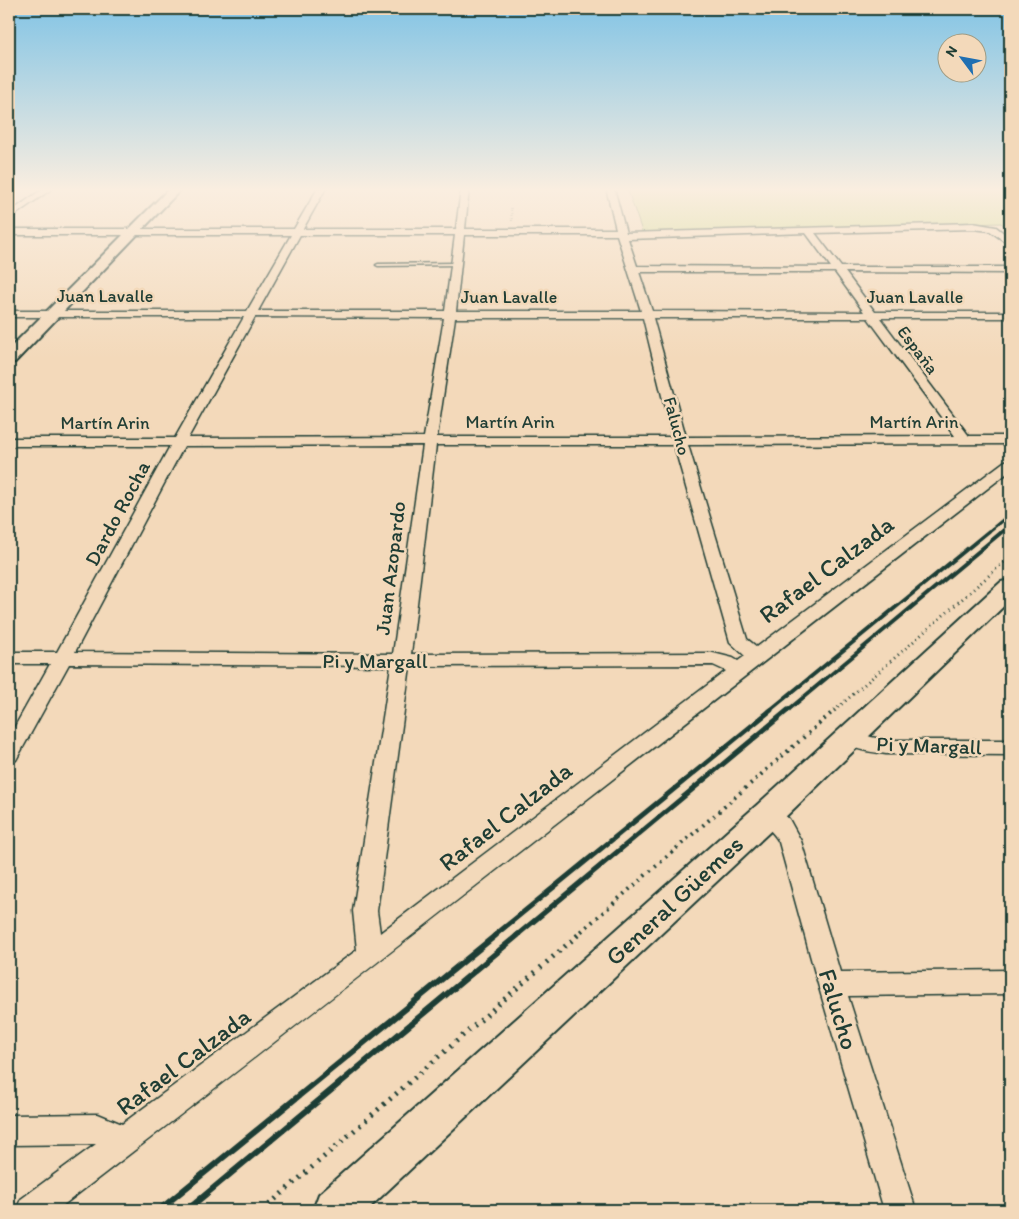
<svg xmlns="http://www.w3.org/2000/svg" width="1019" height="1219" viewBox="0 0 1019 1219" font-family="Itim,sans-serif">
<rect width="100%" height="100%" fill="#f3d9ba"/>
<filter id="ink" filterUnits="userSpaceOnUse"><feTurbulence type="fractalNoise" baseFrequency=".02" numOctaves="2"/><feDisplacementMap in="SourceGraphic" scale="10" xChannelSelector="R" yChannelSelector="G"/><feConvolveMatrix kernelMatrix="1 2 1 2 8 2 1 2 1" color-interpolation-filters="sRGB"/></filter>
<g filter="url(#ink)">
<!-- green -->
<path fill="#cddb8e" stroke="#768c61" d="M627,188H1010V230L1001,223L643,234Z"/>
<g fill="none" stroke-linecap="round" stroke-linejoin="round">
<defs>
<path id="lane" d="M456,263L458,264V265L378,266L376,265L378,264Z"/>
<g id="street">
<path d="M44,188H53L9,219V213Z"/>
<path d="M318,188H326L303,229H456L461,188H469L465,229H616L606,188H614L626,233L973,223L996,227L1010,238V245L990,231L973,229L815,233L841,267H1010V273L845,272L875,312H1010V318H880L969,436H1010V444L688,445L747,639L757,647L1005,461L1010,460V471C692,716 376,965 57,1210H16L21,1199L96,1144L9,1145V1115L98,1114L122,1124L357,950L353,911L391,666L69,664L16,760L9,763V737L50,664H9V652H57L170,446H9V438H175L244,317H9V311H247L291,235H9V229H294ZM806,233L831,267L637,266L628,239ZM300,235H455L445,311H258ZM464,235H617L641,311H456ZM639,272H835L864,312L652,311ZM255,317L444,318L424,437L188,438ZM455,318H643L672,437H437ZM653,318H868L955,436L686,437ZM423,445L393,654L75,652L184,446ZM436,445H674L730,642L745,656L738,661L733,658L713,653L411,654ZM713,665L726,671L380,933L377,911L410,666Z"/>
<path d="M849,729L871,737L886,740H1010V755L886,754C871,752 847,750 839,736L842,731Z"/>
<path d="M768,805L776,808L789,819L801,841L840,972L1010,970V994L848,996L916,1210H884L818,984L779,842C773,831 763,825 757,814L760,808Z"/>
</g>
<g id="secondary">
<path d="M170,188H182L15,362L9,363V349Z"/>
<path d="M1010,580V600L779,823L367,1210H313L319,1194L757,805L1001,582Z"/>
</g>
</defs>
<!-- lane casing -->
<use href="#lane" stroke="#1f3d34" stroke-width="3"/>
<!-- street casing -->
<use href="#street" stroke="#1f3d34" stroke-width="3"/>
<!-- secondary casing -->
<use href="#secondary" stroke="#1f3d34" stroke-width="4"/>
<!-- path-far3 -->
<path stroke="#1f3d34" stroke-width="2" stroke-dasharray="0.5 2" stroke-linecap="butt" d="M511,208L512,222"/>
<!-- path-far2 -->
<path stroke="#1f3d34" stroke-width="3" stroke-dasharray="1 4" stroke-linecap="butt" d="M834,711L1010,557"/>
<!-- path-far1 -->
<path stroke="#1f3d34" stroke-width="4" stroke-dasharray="2 5" stroke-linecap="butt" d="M576,936L835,710"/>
<!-- path -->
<path stroke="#1f3d34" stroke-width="5" stroke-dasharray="2 6" stroke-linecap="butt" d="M263,1210L578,935"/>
<!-- lane -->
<use href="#lane" fill="#f3d9ba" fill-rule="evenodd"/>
<!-- street -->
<use href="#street" fill="#f3d9ba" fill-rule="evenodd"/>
<!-- secondary -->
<use href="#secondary" fill="#f3d9ba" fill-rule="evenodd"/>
<!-- rail-far3 -->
<g stroke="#1f3d34" stroke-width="3">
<path d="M988,532L1010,514"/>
<path d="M1001,532L1010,525"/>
</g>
<!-- rail-far2 -->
<g stroke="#1f3d34" stroke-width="4">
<path d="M769,711L989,531"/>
<path d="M787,711L1003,531"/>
</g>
<!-- rail-far1 -->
<g stroke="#1f3d34" stroke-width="5">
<path d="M494,936L771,710"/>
<path d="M516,936L788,710"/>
</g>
<!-- rail -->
<g stroke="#1f3d34" stroke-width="6">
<path d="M159,1210L496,935"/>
<path d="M187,1210L518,935"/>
</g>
</g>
</g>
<!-- sky -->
<linearGradient id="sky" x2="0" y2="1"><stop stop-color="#82c4e5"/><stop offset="0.53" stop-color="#faeee0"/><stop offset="1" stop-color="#faeee0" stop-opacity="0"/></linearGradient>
<rect width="1019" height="358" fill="url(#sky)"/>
<g text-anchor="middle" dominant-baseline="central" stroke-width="5" stroke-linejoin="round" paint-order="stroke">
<!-- far-street labels -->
<g font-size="18" fill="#1f3d34" stroke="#f3d9ba">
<text x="105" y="296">Juan Lavalle</text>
<text x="509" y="297">Juan Lavalle</text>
<text x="915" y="297">Juan Lavalle</text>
<text transform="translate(918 350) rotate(53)">España</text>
<text x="510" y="422">Martín Arin</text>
<text x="914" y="422">Martín Arin</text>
<text x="105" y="423">Martín Arin</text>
<text transform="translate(677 426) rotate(75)">Falucho</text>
</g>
<!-- street labels -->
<g font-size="21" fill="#1f3d34" stroke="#f3d9ba">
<text transform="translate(117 513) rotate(-62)">Dardo Rocha</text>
<text transform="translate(390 568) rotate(-83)">Juan Azopardo</text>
<text x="375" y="660">Pi y Margall</text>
<text transform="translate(929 745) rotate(2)">Pi y Margall</text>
</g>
<!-- near-street labels -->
<g font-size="25" fill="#1f3d34" stroke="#f3d9ba">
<text transform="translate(826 569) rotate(-37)">Rafael Calzada</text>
<text transform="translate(505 816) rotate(-38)">Rafael Calzada</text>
<text transform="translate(674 900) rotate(-43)">General Güemes</text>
<text transform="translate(839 1009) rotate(73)">Falucho</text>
<text transform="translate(183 1061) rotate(-37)">Rafael Calzada</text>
</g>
</g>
<!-- margin -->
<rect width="1019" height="1219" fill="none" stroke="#f3d9ba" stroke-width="30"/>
<rect x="15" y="15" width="989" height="1189" fill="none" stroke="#1f3d34" stroke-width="2" filter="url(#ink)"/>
<!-- north arrow -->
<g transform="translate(962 58) rotate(302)"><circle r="24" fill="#f3d9ba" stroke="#9e9b84"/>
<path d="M0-4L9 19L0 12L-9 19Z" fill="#1f6fb2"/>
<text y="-8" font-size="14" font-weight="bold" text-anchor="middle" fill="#1f3d34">N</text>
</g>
</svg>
